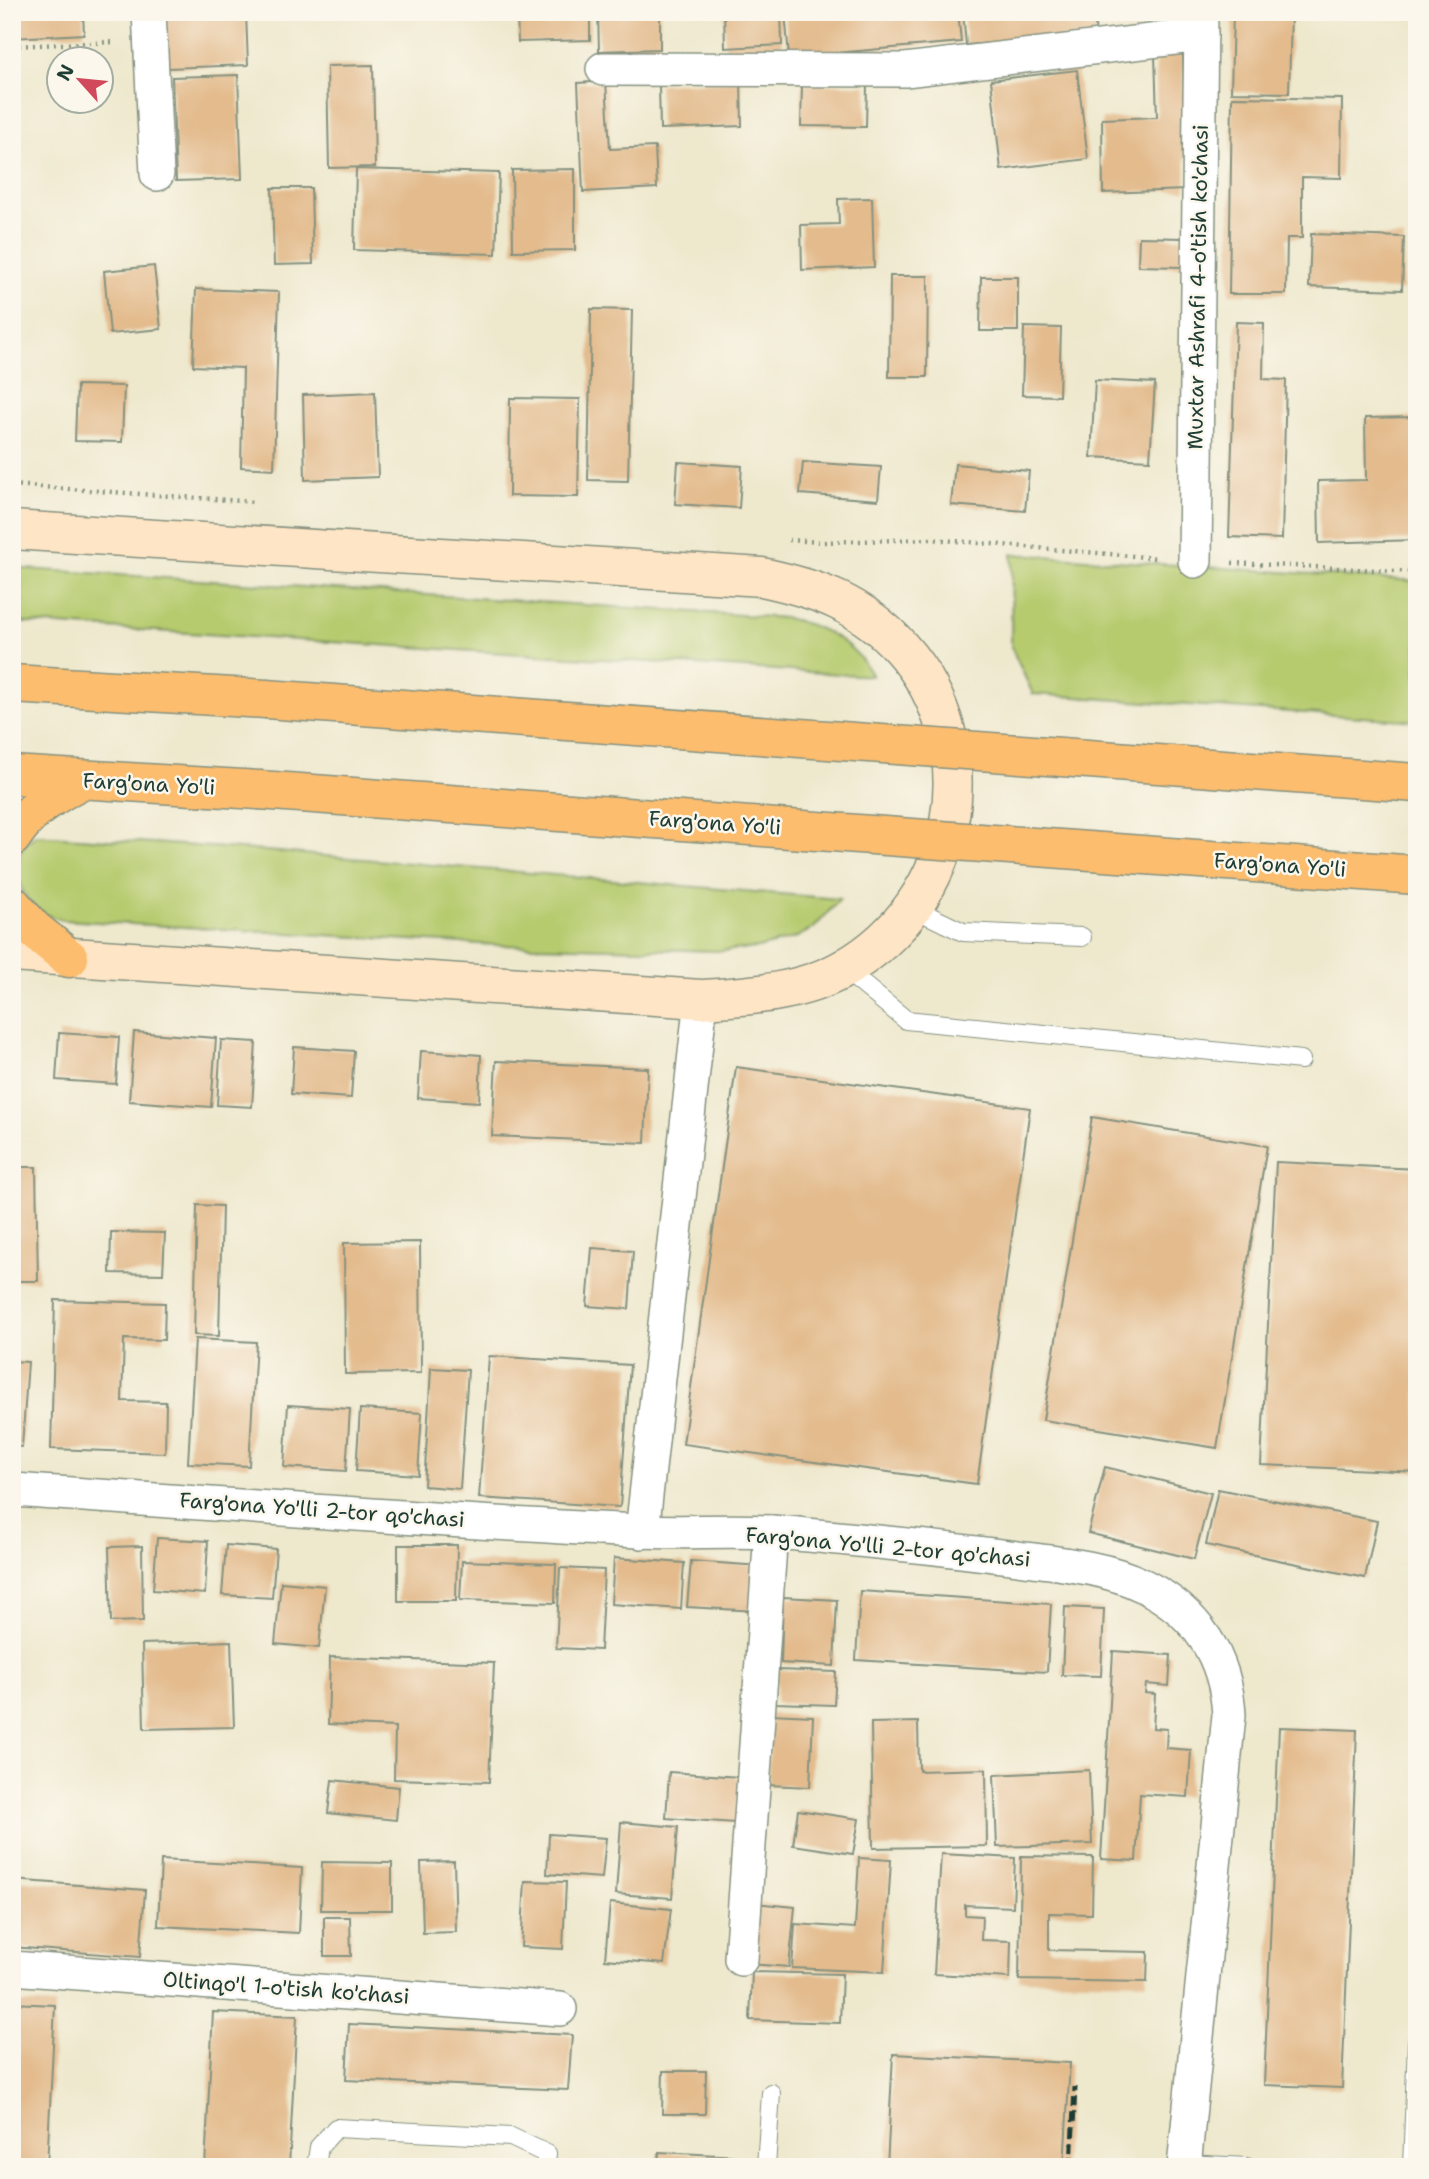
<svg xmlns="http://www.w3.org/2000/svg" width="1429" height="2179" viewBox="0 0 1429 2179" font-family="'Shantell Sans',sans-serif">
<rect width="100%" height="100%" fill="#fbf7ec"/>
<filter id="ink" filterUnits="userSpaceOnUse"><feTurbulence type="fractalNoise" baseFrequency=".0143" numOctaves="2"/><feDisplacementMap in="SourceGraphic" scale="14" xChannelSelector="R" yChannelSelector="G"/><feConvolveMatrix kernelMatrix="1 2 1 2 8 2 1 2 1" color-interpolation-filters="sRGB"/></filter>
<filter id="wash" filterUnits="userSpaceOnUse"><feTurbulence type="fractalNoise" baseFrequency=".00686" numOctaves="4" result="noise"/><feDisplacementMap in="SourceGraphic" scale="28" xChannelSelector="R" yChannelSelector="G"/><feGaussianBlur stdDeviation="1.57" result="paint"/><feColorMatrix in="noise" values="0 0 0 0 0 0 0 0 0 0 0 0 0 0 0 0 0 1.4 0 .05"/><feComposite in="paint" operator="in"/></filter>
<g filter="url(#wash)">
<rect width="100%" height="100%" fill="#eee8cd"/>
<!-- green -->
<g fill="#b6cb6e" stroke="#6a8451" stroke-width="2">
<path d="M1012,554L1417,581V721L1033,694L1011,647Z"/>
<path d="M12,568L785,618C822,626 854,641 872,676L12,622Z"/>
<path d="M35,835L255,850L840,899L814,928L795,938L758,948L719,951L497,945L62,920C55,918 47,916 41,912C21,899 10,868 23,847C26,843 31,839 35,835Z"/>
</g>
<g id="blocks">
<!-- building -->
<g fill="#e3bb8d">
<path d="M12,12H83L84,34L12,38Z"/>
<path d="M165,12H246L248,65L167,68Z"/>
<path d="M517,12H590V40L518,42Z"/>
<path d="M598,12H660V49L599,51Z"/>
<path d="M724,12H781L782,45L725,48Z"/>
<path d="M785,12H958L961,42L789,57Z"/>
<path d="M963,12H1094L1096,35L966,45Z"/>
<path d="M1233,12H1291L1289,93L1231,92Z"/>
<path d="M1183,54L1186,190L1103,193L1102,119L1157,117L1155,55Z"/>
<path d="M373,65L375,167L329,168L327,66Z"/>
<path d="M1077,70L1088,159L1001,170L991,80Z"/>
<path d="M238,75L242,179L176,181L172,77Z"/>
<path d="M606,81L610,149L655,147L657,188L583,192L578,83Z"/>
<path d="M741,81L742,126L660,129L659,84Z"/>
<path d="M802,84L867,85L866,127L801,126Z"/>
<path d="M1232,97L1342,99L1341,178L1302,177V238H1287L1286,294H1229Z"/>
<path d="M356,169L499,173L496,254L354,250Z"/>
<path d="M575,169V250L513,251L512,170Z"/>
<path d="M272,188H311L313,264L274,265Z"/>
<path d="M872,198L874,267L802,270L801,225L839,224L838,199Z"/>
<path d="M1311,234L1404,237L1402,290L1309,287Z"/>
<path d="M1139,237L1182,238V267L1138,266Z"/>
<path d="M154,266L161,329L110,334L104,271Z"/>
<path d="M890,276H928L927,377H889Z"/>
<path d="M981,277H1018V331H980Z"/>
<path d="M196,289L279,292L274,469L241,467L243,368L193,366Z"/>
<path d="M591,309L632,310L628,481L588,480Z"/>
<path d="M1236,322L1264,323L1263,379L1286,380L1282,539L1229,537Z"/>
<path d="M1024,327L1061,328L1059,396L1022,395Z"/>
<path d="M1095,380L1155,383L1150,460L1091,457Z"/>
<path d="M77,385L124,386L122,442L75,441Z"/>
<path d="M375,392L378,477L305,480L303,395Z"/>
<path d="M510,398L580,399L578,497L509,496Z"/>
<path d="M1417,417V540L1319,543L1318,481L1366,480L1365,418Z"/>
<path d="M678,462L742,466L739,508L675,504Z"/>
<path d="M803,462L881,467L878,500L800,494Z"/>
<path d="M955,464L1029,471L1025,511L951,505Z"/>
<path d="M134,1032L216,1038L211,1107L129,1101Z"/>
<path d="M59,1033L119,1037L116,1084L56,1080Z"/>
<path d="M221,1040L256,1042L252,1107L217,1105Z"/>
<path d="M294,1047L354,1051L351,1098L291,1094Z"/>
<path d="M421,1051L481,1055L479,1102L418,1098Z"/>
<path d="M496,1061L648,1068L645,1143L492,1136Z"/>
<path d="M736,1067L1030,1108L977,1484L683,1444Z"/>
<path d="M1092,1117L1267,1146L1217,1448L1043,1420Z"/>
<path d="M1276,1162L1417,1169V1472L1261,1465Z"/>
<path d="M12,1167H36L38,1281H12Z"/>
<path d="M197,1205L222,1206L219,1336L194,1335Z"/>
<path d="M111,1232L165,1233L163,1274L110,1273Z"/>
<path d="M420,1242L421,1373L345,1374L344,1243Z"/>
<path d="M592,1248L633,1251L629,1309L587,1306Z"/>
<path d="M55,1300L165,1303L164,1340L124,1339L122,1401L166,1402L165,1453L51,1449Z"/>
<path d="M195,1339L256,1342L249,1466L188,1463Z"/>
<path d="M489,1356L630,1365L620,1507L479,1498Z"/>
<path d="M12,1361L28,1362L22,1447L12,1446Z"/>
<path d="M431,1368L468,1370L460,1489L424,1486Z"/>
<path d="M288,1405L350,1409L346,1471L284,1467Z"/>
<path d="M360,1409L422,1413L418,1475L356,1471Z"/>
<path d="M1105,1467L1211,1493L1194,1559L1088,1533Z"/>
<path d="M1218,1489L1377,1521L1365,1578L1206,1545Z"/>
<path d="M157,1538L208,1541L205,1594L153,1590Z"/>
<path d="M226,1545L276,1549L272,1598L222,1595Z"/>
<path d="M398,1545H457L456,1601H398Z"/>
<path d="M142,1546L143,1621L111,1622L109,1547Z"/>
<path d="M614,1558L684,1563L681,1609L611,1604Z"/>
<path d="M462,1561L556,1564L555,1603L460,1600Z"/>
<path d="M691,1561L760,1566L757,1611L687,1607Z"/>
<path d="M560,1568L604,1570L600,1650L556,1648Z"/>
<path d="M281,1582L325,1586L319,1648L275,1644Z"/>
<path d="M860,1591L1051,1604L1047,1672L856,1660Z"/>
<path d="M783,1597L837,1600L834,1666L781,1663Z"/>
<path d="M1065,1607L1104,1609L1101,1676L1062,1675Z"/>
<path d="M231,1641L234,1727L144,1729L142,1644Z"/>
<path d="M1113,1651L1171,1655L1169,1686L1146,1684L1145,1693L1155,1694L1153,1728L1167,1729L1166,1748L1191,1750L1188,1797L1140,1794L1136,1861L1101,1859Z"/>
<path d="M330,1657L494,1663L489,1782L394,1779L395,1727L328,1724Z"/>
<path d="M777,1670L836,1672L834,1705L776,1703Z"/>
<path d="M770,1714L813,1716L810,1787L768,1785Z"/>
<path d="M918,1722L919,1771L986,1769L987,1846L873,1848L871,1723Z"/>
<path d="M1279,1727L1357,1730L1342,2088L1264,2085Z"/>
<path d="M1089,1770L1092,1844L997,1847L994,1775Z"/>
<path d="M669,1772L739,1777L735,1823L666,1818Z"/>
<path d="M332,1780L399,1787L396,1820L328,1813Z"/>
<path d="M798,1810L859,1819L853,1854L793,1845Z"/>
<path d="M621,1822L678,1827L672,1898L616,1894Z"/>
<path d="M549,1834L606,1838L602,1878L547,1874Z"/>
<path d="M941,1854L1015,1858L1013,1907L965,1905V1915L982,1916L981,1940L1011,1941L1010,1978L934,1974Z"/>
<path d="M1021,1856L1093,1857L1092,1914L1049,1913V1950L1148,1952L1147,1982L1019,1980Z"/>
<path d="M859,1858L891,1860L884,1972L792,1968L795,1924L855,1928Z"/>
<path d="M161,1860L302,1868L299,1933L158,1926Z"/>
<path d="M454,1861L456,1932L423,1933L421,1862Z"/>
<path d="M322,1862L392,1863V1910H321Z"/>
<path d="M12,1880L145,1890L140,1957L12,1947Z"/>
<path d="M525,1881L566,1882L563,1949L521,1947Z"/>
<path d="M610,1903L671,1909L664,1964L605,1959Z"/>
<path d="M754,1903L795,1907L789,1967L749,1964Z"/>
<path d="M324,1917H350L351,1956H324Z"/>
<path d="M752,1972L842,1974L840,2023L750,2020Z"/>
<path d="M12,2003L55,2005L47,2167H12Z"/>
<path d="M213,2012L297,2016L289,2167H205Z"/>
<path d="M349,2024L572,2035L568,2090L346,2080Z"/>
<path d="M893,2054L1070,2063L1064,2167H887Z"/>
<path d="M663,2071H706L705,2114H662Z"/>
<path d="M659,2152L737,2156L736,2167H658Z"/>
</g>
</g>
</g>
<g filter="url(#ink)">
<use href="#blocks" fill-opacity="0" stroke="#869280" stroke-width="2"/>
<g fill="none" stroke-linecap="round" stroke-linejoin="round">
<defs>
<g id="service">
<path d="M913,908L963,932L1082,937"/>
<path d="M844,969L906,1020L1301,1060"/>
<path d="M1184,2164L1247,2167"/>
<path d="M316,2167L319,2147L336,2128L511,2137L547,2154L545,2167"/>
<path d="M766,2167L771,2093"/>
<path d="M1412,2167L1417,2042"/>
</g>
<g id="minor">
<path d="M149,12L157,174"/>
<path d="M603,69L905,70L1201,35"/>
<path d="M1195,561L1201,15"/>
<path d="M12,1490C221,1504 430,1521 639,1531C682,1533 726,1530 770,1532C796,1533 822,1537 848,1539C902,1544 956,1550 1010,1557C1054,1563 1104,1566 1144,1586C1197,1612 1226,1657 1229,1715L1184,2167"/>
<path d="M642,1532L701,999"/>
<path d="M741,1959L771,1532"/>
<path d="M12,1968L560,2009"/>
</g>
<path id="secondary" d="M12,530L762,577C818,589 862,604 901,648C990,748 959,903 845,968C802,993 749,996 701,999L12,953"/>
<g id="primary">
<path d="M12,684L266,699"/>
<path d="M12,775L259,790"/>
<path d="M12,837C29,810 53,795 81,780"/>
<path d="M12,905L33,929L69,958"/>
</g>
</defs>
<!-- service casing -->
<use href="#service" stroke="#869280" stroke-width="20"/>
<!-- minor casing -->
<use href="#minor" stroke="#869280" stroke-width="36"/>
<!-- secondary casing -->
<use href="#secondary" stroke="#869280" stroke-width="41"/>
<!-- primary casing -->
<use href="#primary" stroke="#869280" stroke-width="41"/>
<!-- path -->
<g stroke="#869280" stroke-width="4.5" stroke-dasharray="2 5" stroke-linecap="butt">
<path d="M12,46L114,42"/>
<path d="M12,485L256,502"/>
<path d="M789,540L822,542L931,539L1157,558"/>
<path d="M1232,563L1417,572"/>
</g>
<!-- service -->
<use href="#service" stroke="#fff" stroke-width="18"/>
<!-- minor -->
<use href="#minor" stroke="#fff" stroke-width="33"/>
<!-- secondary -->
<use href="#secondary" stroke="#fee5c5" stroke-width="38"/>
<!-- primary -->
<use href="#primary" stroke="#fcbd6e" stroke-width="38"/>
<!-- rail -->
<path stroke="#1f3d34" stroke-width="5" stroke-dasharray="10 5" stroke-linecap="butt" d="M1071,2167L1075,2087"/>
<defs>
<g id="primary-bridge">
<path d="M266,699L1417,783"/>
<path d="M259,790L1417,875"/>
</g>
</defs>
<!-- primary-bridge casing -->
<use href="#primary-bridge" stroke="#869280" stroke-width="41" stroke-linecap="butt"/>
<!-- primary-bridge -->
<use href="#primary-bridge" stroke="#fcbd6e" stroke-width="38"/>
</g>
</g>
<g text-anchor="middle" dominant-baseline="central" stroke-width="5" stroke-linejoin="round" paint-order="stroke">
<!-- street labels -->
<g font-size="21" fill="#1f3d34" stroke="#fbf7ec">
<text transform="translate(1198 287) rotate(-89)">Muxtar Ashrafi 4-o'tish ko'chasi</text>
<text transform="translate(149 784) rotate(3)">Farg'ona Yo'li</text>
<text transform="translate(715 823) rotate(4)">Farg'ona Yo'li</text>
<text transform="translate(1280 865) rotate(4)">Farg'ona Yo'li</text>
<text transform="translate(322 1510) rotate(4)">Farg'ona Yo'lli 2-tor qo'chasi</text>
<text transform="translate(888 1547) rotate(5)">Farg'ona Yo'lli 2-tor qo'chasi</text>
<text transform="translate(286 1988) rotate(4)">Oltinqo'l 1-o'tish ko'chasi</text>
</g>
</g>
<!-- margin -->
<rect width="1429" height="2179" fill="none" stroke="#fbf7ec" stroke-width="42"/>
<!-- north arrow -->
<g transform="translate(80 80) rotate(297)"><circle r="33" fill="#fbf7ec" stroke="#a3ada2" stroke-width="2"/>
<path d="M0-5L12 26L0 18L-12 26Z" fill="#d1495b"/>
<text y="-10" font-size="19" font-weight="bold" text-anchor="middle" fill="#1f3d34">N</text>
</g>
</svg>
